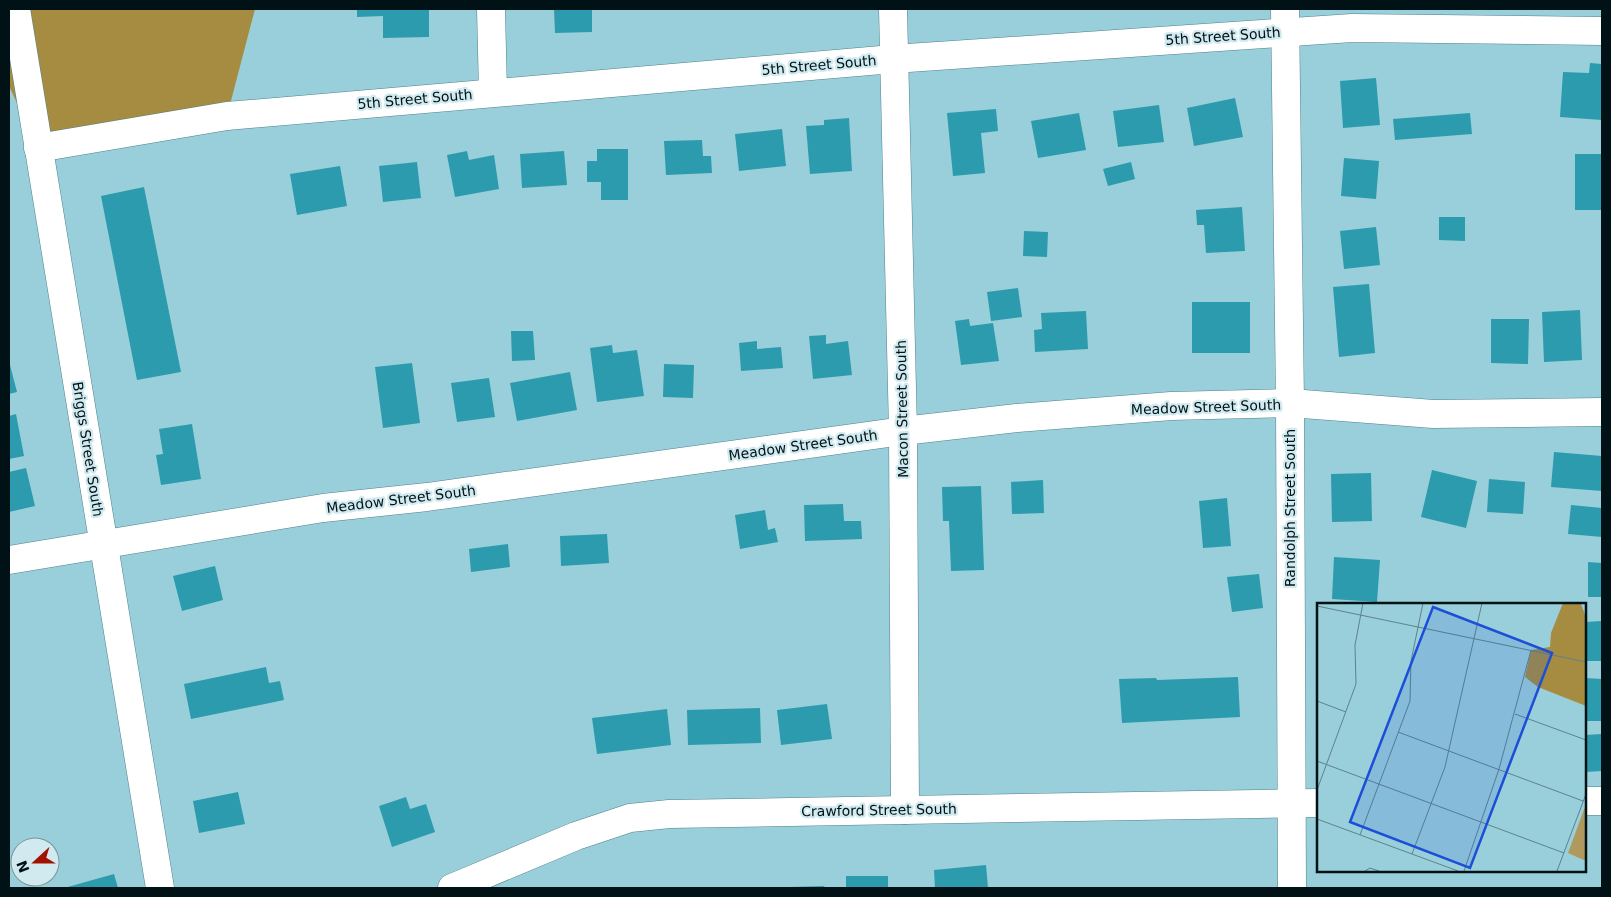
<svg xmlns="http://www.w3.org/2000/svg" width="1611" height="897" viewBox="0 0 1611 897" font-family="'DejaVu Sans',sans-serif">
<rect width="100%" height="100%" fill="#99cfda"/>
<!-- forest -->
<path fill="#a58c41" d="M9,9H255L227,116L38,148L9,86Z"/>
<!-- building -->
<g fill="#2c9bad">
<path d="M357,9H429V37L383,38V16L357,17Z"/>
<path d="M554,9H592V32L555,33Z"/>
<path d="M1590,63L1602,64V120L1560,117L1563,72L1589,73Z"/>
<path d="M1376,78L1380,125L1343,128L1340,81Z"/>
<path d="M1235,98L1243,137L1194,146L1187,108Z"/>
<path d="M1159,105L1164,142L1118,147L1113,111Z"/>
<path d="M996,109L998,131L981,133L985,173L953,176L947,113Z"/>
<path d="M1079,113L1086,150L1038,158L1031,121Z"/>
<path d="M1470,113L1472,134L1395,140L1393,119Z"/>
<path d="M849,118L852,171L810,174L806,126L824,125V120Z"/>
<path d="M782,129L786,166L739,171L735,134Z"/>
<path d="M702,140L703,156H711L712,173L666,175L664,141Z"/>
<path d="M597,149H628V200H601V182H587V161H597Z"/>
<path d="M467,151L469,160L494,155L499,189L455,197L447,155Z"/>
<path d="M564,151L567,185L522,188L520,154Z"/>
<rect x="1575" y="154" width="27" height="56"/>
<path d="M1344,158L1379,161L1376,199L1341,196Z"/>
<path d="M417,162L421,198L383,202L379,166Z"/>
<path d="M1131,162L1135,179L1108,186L1103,169Z"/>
<path d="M340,166L347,206L297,215L290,174Z"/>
<path d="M144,187L181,372L137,380L101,196Z"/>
<path d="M1242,207L1245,251L1206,253L1204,225H1197L1196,210Z"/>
<path d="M1439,217H1465V241L1439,240Z"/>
<path d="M1376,227L1380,265L1344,269L1340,231Z"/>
<path d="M1024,231L1048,232L1047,257L1023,256Z"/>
<path d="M1369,284L1375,353L1339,357L1333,287Z"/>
<path d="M1018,288L1022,317L991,321L987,292Z"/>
<rect x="1192" y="302" width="58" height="51"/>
<path d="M1580,310L1582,360L1544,362L1542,312Z"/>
<path d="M1086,311L1088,349L1035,352L1034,330L1042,329L1041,313Z"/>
<path d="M969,319L970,326L993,323L999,361L961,365L955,321Z"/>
<path d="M1491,319H1529L1528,364L1491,363Z"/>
<path d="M511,331H533L535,360L512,361Z"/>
<path d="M826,335V344L848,341L852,375L813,379L809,336Z"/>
<path d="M757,341V349L781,347L783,368L741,371L739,343Z"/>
<path d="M612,345L613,353L637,350L644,396L597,402L590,348Z"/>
<path d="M9,361L17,392L9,394Z"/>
<path d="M412,363L420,423L383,428L375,367Z"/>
<path d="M664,364L694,365L693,398L663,397Z"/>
<path d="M570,372L577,410L517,421L510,383Z"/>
<path d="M489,378L495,417L457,422L451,383Z"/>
<path d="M16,414L24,456L9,459V416Z"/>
<path d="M192,424L201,479L161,485L156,455L163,454L159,429Z"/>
<path d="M1554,452L1602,456V491L1551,487Z"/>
<path d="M26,468L35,506L9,512V472Z"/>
<path d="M1432,470L1477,481L1466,528L1421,517Z"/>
<path d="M1371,473L1372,521L1332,522L1331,474Z"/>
<path d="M1489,479L1525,482L1523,514L1487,512Z"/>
<path d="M1043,480L1044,513L1012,514L1011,482Z"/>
<path d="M981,486L984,570L951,571L949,521H943L942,487Z"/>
<path d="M1227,498L1231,546L1203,548L1199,501Z"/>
<path d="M843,504L844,521H861L862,539L805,541L804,505Z"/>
<path d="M1571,505L1602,508V537L1568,534Z"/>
<path d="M765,510L768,530L775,528L778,542L740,549L735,515Z"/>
<path d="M607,534L609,563L561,566L560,536Z"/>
<path d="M508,544L510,567L471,572L469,549Z"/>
<path d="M1334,557L1380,560L1377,602L1332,599Z"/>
<path d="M1588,562L1602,563V597H1588Z"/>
<path d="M215,566L223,600L182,611L173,576Z"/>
<path d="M1259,574L1263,608L1232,612L1227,577Z"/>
<path d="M1602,621V661H1585V622Z"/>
<path d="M266,667L269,683L280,681L284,700L191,719L184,684Z"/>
<path d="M1238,677L1240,717L1122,723L1119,679L1156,678L1157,680Z"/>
<path d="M1585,678L1602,679V721H1585Z"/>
<path d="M827,704L832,739L781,745L777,710Z"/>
<path d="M760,708L761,743L688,745L687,710Z"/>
<path d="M667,709L671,745L597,754L592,718Z"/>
<path d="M1602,734V771L1585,772V735Z"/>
<path d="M238,792L245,824L199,833L193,801Z"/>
<path d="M406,797L410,809L426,804L435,832L392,847L379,806Z"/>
<path d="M986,865L988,888H935L934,870Z"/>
<path d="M114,874L118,888H64Z"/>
<rect x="846" y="876" width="42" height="12"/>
<path d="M824,886L825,888H790V887Z"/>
</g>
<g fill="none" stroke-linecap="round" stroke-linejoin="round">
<defs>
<g id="minor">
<path d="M16,9L160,888"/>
<path d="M491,9L493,92"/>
<path d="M893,9L903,431L905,810"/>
<path d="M1285,9L1290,403L1292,888"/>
<path d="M38,148L227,116L893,59L1352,28L1602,31"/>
<path d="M9,560L323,508L427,497L903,431L1017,418L1171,406L1290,403L1433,414L1602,412"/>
<path d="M1585,801H1602"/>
<path d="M452,888L576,836L630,818L669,814L1318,803"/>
</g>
</defs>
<!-- minor casing -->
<use href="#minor" stroke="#4d828c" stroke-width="29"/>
<!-- minor -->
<use href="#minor" stroke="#fff" stroke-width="28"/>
</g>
<g text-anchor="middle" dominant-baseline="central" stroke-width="4.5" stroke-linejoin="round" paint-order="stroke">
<!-- street labels -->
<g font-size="14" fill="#001215" stroke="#d0eaf0">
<text transform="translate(1223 36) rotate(-4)">5th Street South</text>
<text transform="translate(819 65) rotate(-5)">5th Street South</text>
<text transform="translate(415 99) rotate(-5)">5th Street South</text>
<text transform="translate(1206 407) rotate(-2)">Meadow Street South</text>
<text transform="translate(902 409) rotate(-91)">Macon Street South</text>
<text transform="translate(803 445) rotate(-8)">Meadow Street South</text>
<text transform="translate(88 449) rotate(81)">Briggs Street South</text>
<text transform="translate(401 499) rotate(-7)">Meadow Street South</text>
<text transform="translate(1290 508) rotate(-90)">Randolph Street South</text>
<text transform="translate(879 810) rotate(-1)">Crawford Street South</text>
</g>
</g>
<!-- overview -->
<g transform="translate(1317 603)">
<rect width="269" height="269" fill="#99cfda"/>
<path d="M269,201V258L251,250Z" fill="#af995c"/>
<path d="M246,0L264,1L269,14V103L221,84L208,74L214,47L233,44L234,30Z" fill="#a58c41"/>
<path fill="none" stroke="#5c838b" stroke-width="1" d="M0,3L269,59M0,98L29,109M198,111L269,137M81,129L266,198M0,158L247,250M0,187L39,81L38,42L46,0M0,216L141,268M43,232L93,98L94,58L106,0M95,251L128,164L165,0M48,268L53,265L62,268M147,268L182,166L214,47M240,268L269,191"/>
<path fill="#1d4ed8" fill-opacity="0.15" stroke="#1d4ed8" stroke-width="2.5" d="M116,4L235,50L153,265L33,219Z"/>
<rect width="269" height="269" fill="none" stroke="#001215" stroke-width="2.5"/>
</g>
<!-- border -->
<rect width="1611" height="897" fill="none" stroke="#001215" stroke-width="20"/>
<!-- north arrow -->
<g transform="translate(35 862) rotate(249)"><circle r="24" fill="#d0eaf0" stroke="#7d9498"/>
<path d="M0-4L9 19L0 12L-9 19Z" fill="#a41000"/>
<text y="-8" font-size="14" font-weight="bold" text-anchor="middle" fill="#001215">N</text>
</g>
</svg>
